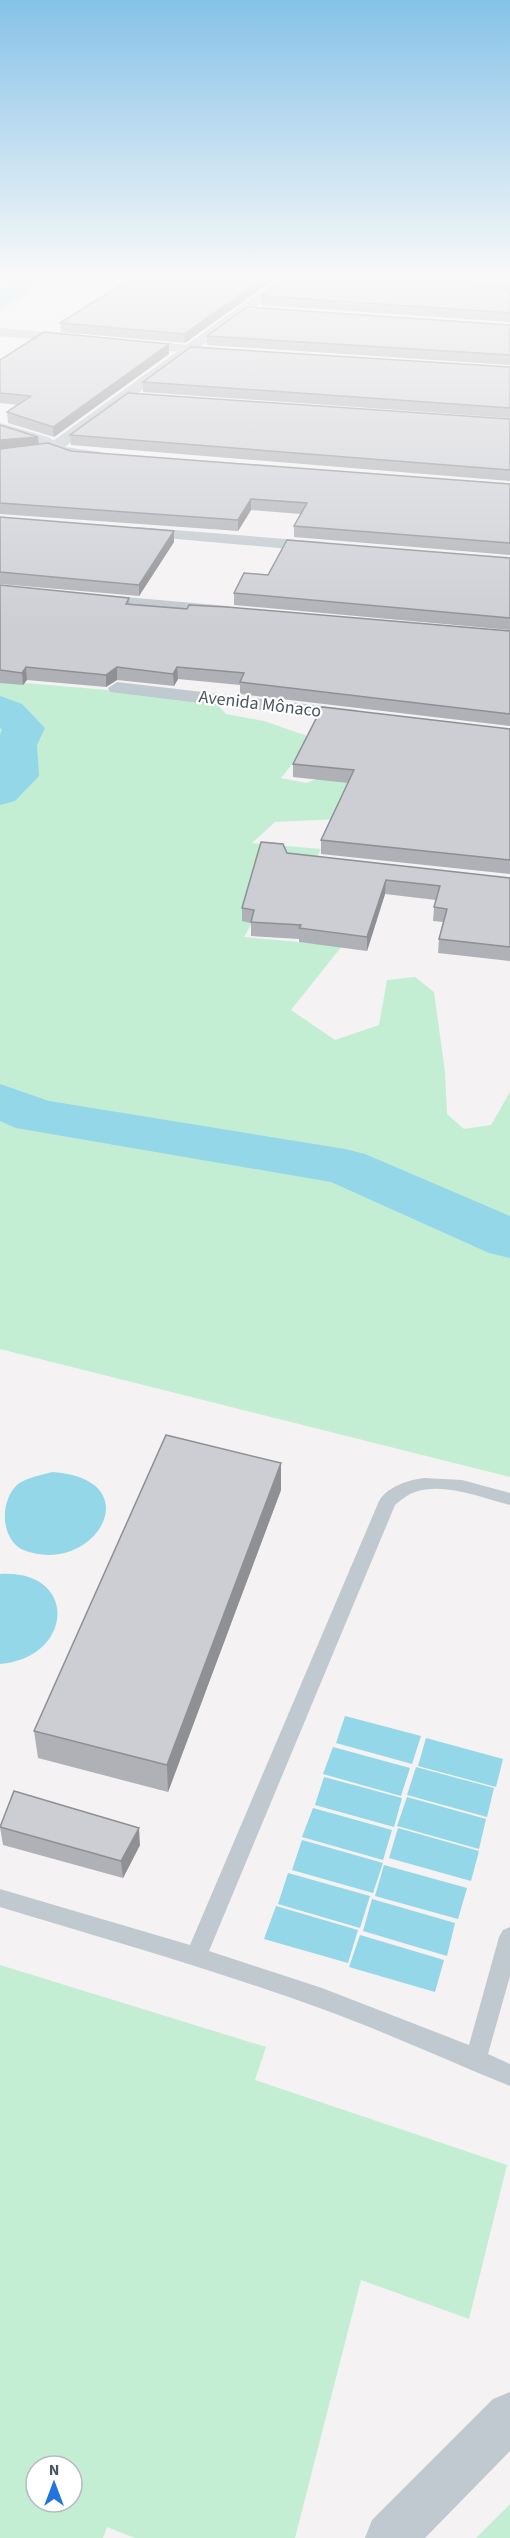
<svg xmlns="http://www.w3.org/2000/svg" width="510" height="2538" viewBox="0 0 510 2538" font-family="'Source Sans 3',sans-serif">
<rect width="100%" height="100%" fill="#f4f2f2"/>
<!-- green -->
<g fill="#c3eed4" fill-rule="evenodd">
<path d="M49,274H76L41,294L32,293L0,312V298Z"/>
<path d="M0,678L13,682L143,693L217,704L226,714L264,721L313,738L281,778L306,783L323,777L364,781L361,818L275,822L252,843L321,849L317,857L291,855L244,937L342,946L291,1010L335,1040L379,1025L387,980L415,977L434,992L445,1072L447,1114L464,1129L491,1125L510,1092V1477L0,1349Z"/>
<path d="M0,1965L266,2047L255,2080L507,2165L469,2319L361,2280L295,2538H135L107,2527L103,2538H0ZM36,2466H72V2502H36Z"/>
<path d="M510,2504V2538H476Z"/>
</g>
<!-- water -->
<g fill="#93d7e9">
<path d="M14,274H55L0,307V284Z"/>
<path d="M53,1472C154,1480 92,1580 21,1549C0,1536 0,1500 18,1484C29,1477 41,1475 53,1472Z"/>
<path d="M0,1574C79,1569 74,1658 0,1664Z"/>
<path d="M345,1716L421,1736L412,1764L336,1743Z"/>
<path d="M426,1738L503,1759L496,1787L418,1766Z"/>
<path d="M333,1747L410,1768L401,1796L323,1774Z"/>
<path d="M416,1767L494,1788L487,1817L407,1795Z"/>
<path d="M324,1777L402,1798L394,1827L315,1805Z"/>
<path d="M407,1797L486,1819L479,1849L397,1826Z"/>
<path d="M313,1808L392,1830L383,1860L302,1837Z"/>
<path d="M398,1828L479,1851L471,1881L389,1858Z"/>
<path d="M302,1840L383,1863L373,1893L292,1870Z"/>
<path d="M384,1865L467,1888L458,1919L375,1896Z"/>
<path d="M288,1873L370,1896L360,1928L278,1904Z"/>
<path d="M372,1899L455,1923L447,1956L363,1931Z"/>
<path d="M276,1906L358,1930L348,1963L264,1939Z"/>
<path d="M360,1935L444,1960L435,1992L349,1967Z"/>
</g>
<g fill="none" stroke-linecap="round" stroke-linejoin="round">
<!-- river -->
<g fill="#93d7e9" fill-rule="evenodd">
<path d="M0,696L22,704L45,728L37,745L39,776L15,801L0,805V735L2,730L0,728Z"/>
<path d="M0,1084L49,1101L345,1149L365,1154L510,1216V1258L489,1253L331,1182L16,1128L0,1121Z"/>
</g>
<!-- service -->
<path fill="#c0c9cf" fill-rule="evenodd" d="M424,1478L462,1480L510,1493V1505C482,1498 444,1482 415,1492C408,1494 401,1500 395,1505L209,1951L322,1988L469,2045L499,1937L503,1930L510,1927V1976L488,2054L510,2064V2086C448,2061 388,2033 325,2010C218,1971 109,1940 0,1907V1889L190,1945L379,1501C388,1486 409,1480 424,1478Z"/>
<!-- minor -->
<g fill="#c0c9cf" fill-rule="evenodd">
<path d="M0,328L77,335L83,339L77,343L0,336Z"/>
<path d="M132,340L221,348L227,352L221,356L128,347V341Z"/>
<path d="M137,527L324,542L332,547L324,552L131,535L129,532Z"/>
<path d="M91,594L227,606L236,611L227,616L85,603L83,599L85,595Z"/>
<path d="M117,682L357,710L366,716L357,722L110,692L108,688Z"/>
<path d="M510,2392V2451L425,2538H365L372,2520L493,2399Z"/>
</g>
<!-- tertiary -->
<path fill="#c0c9cf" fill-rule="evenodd" d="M285,274H300L62,449H50L48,446L50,443Z"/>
<!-- secondary -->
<path fill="#c1cad4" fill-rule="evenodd" d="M0,423L48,437L65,447L101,452L103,456L95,461L55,455L36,443L0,433Z"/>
</g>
<!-- wall -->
<g fill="#afb1b6">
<path d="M138,274H281L185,343L61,332L60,323Z"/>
<path d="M393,274H510V288Z"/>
<path d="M510,289V322L262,305V296Z"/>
<path d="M510,325V365L207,345V336Z"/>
<path d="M169,344V354L54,437L8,423L7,412L18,405L0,403V360Z"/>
<path d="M510,367V418L143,392V382Z"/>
<path d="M510,419V481L71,445L70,435Z"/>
<path d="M0,425L38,437L39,444L71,451L510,484V555L294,537V526L301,514L251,510L238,531L0,514Z"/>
<path d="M0,517L174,531V542L139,596L0,584V585Z"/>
<path d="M510,558V630L234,605V593L268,575Z"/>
<path d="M0,585L129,598L130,604L510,631V726L240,694V685L178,679L174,686L117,680L106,687L27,680L23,685L0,683Z"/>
<path d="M510,729V874L321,854V840L348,783L293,777V764Z"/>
<path d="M287,853L510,878V961L438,953L439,939L443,922L433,921L434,907L436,900L385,894L367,951L299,942V939L251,936V923L242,921V908Z"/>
<path d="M281,1490L168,1792L38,1758L34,1731Z"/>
<path d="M0,1827L140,1845L123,1878L3,1845Z"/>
</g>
<!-- shaded-wall -->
<g fill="#8f9094">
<path d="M269,274H281L185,343L184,334Z"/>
<path d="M169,344V354L54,437L53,427Z"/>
<path d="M38,437L39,448L0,451V440Z"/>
<path d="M251,499V510L238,531V520Z"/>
<path d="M174,531V542L139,596V585Z"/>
<path d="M26,667L27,680L23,685L22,673Z"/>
<path d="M117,667V680L106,687V675Z"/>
<path d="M177,667L178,679L174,686L173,674Z"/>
<path d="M386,880L385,894L367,951V937Z"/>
<path d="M281,1463V1490L168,1792L167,1765Z"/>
<path d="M139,1828L140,1845L123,1878L121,1861Z"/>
</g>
<!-- building -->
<g fill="#ccced4" stroke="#8f9094" stroke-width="1.5">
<path d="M138,274H269L184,334L60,323Z"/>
<path d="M292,274H375L510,289V313L262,296Z"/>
<path d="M466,274H510V279Z"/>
<path d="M247,307L510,325V355L207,336Z"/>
<path d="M44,332L169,344L53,427L7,412L31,396L0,393V360Z"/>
<path d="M191,347L510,367V408L143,382Z"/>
<path d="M128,393L510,419V470L70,435Z"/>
<path d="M0,425L38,437L0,440Z"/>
<path d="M48,443L71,451L510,484V543L294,526L307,503L251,499L238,520L0,503V449Z"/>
<path d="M0,517L174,531L139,585L0,572Z"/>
<path d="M287,540L510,558V618L234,593L244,573L268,575Z"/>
<path d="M0,585L129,598L126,604L187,609L189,605L227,607L510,631V714L240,682L244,673L177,667L173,674L117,667L106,675L26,667L22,673L0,670Z"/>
<path d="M322,707L510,729V860L321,840L354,770L293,764Z"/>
<path d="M261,842L283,844L287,853L510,878V947L439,939L447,909L434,907L440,886L386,880L367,937L299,928L301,925L251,922L254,910L242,908Z"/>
<path d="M166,1435L281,1463L167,1765L34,1731Z"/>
<path d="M14,1791L139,1828L121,1861L0,1827Z"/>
</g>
<!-- sky -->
<linearGradient id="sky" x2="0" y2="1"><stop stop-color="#86c2e8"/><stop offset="0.44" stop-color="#faf9f9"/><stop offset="1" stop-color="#faf9f9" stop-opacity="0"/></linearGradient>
<rect width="510" height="629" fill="url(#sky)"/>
<g text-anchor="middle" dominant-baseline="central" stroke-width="4.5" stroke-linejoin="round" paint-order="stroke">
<!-- far-street labels -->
<g font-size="18" fill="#4a555e" stroke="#fff">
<text transform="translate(260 704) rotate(7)">Avenida Mônaco</text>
</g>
</g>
<!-- north arrow -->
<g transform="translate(54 2484)"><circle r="28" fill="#ffffff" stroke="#b7bbbf" stroke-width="1.5"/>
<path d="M0-4.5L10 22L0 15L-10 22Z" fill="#2273de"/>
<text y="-9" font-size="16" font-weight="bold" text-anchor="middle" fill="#4a555e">N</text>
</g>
</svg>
